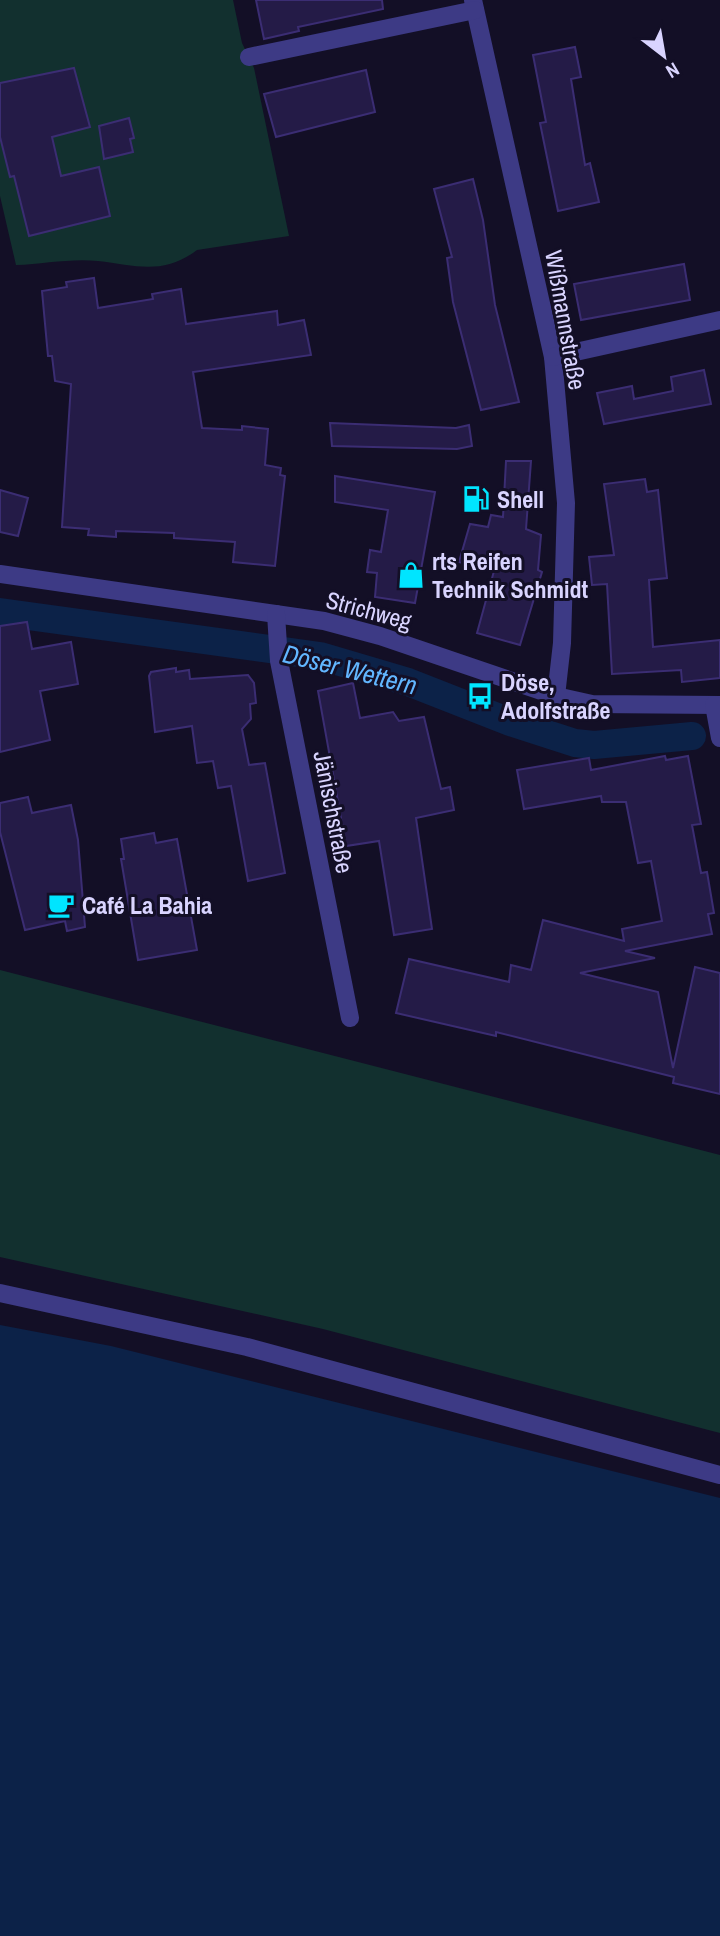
<svg xmlns="http://www.w3.org/2000/svg" width="720" height="1936" viewBox="0 0 720 1936" font-family="'Archivo Narrow',sans-serif">
<rect width="100%" height="100%" fill="#130f26"/>
<!-- green -->
<g fill="#12302f">
<path d="M0,0H233L242,43L254,68L289,236L197,250C163,276 135,265 98,261C72,258 43,264 16,265L0,196Z"/>
<path d="M0,970L720,1155V1433L323,1329L0,1257Z"/>
</g>
<!-- water -->
<path fill="#0c2248" d="M0,1325L111,1346L720,1498V1936H0Z"/>
<g fill="none" stroke-linecap="round" stroke-linejoin="round">
<!-- canal -->
<path stroke="#0c2248" stroke-width="28" d="M0,612L320,656L408,682L510,722L575,743L594,745L692,736"/>
</g>
<!-- building -->
<g fill="#241b47" stroke="#3b2d73" stroke-width="2">
<path d="M256,0H382L383,9L298,27L299,31L264,39Z"/>
<path d="M575,47L581,77L571,79L585,165L590,163L599,202L558,211L540,123L546,122L533,55Z"/>
<path d="M74,68L90,127L52,137L61,176L99,167L110,216L29,236L14,176L10,177L0,137V83Z"/>
<path d="M366,70L375,112L276,137L264,94Z"/>
<path d="M129,118L134,138L130,139L133,152L104,159L99,126Z"/>
<path d="M473,179L483,220L495,305L519,402L481,410L453,302L447,258L452,257L434,189Z"/>
<path d="M684,264L690,300L581,320L574,284Z"/>
<path d="M94,278L98,308L153,299L152,294L181,289L186,324L277,311L278,325L304,320L311,355L193,372L202,428L242,430V426L268,429L265,465L281,468L280,475L285,476L275,566L233,562L235,542L174,538V533L116,531V537L88,535L89,529L62,527L71,384L55,381L52,356H48L42,291L67,287L66,282Z"/>
<path d="M704,370L711,404L604,424L597,393L632,386L634,399L673,391L671,377Z"/>
<path d="M330,423L456,428L469,425L472,446L457,449L332,446Z"/>
<path d="M506,461H531L526,529L541,535L538,570L542,572L520,645L477,633L494,571L459,562L470,524L488,527L491,515L503,517Z"/>
<path d="M335,476L435,492L415,603L375,597L377,573L367,572L370,550L381,552L388,510L335,502Z"/>
<path d="M645,479L647,492L658,490L667,578L649,580L653,647L720,640V678L682,682L681,670L612,674L607,584L592,585L589,557L614,555L604,484Z"/>
<path d="M0,490L28,498L18,536L0,532Z"/>
<path d="M27,622L32,649L71,642L78,684L40,691L50,740L0,752V626Z"/>
<path d="M176,668V672L189,670L190,679L248,675L254,683L256,703L250,704L251,719L242,729L249,765L265,763L285,873L248,881L231,786L218,788L213,761L197,763L192,726L155,732L149,676L151,672Z"/>
<path d="M353,683L360,718L393,712L399,721L424,717L441,789L450,787L454,810L416,818L432,929L394,935L379,841L346,846L318,691Z"/>
<path d="M665,756L666,760L688,756L701,824L692,825L701,873L707,872L714,913L708,914L712,934L625,951L655,958L580,973L658,992L673,1068L695,967L720,973V1094L673,1083L674,1077L496,1032V1036L396,1013L409,959L509,982L511,965L531,970L543,920L624,941L622,929L662,921L651,861L638,863L626,802H602L601,796L524,809L517,770L589,758L591,770Z"/>
<path d="M28,797L32,813L71,805L78,840L85,927L67,931L65,921L25,930L0,832V803Z"/>
<path d="M154,833L156,843L177,839L197,950L138,960L121,859H124L121,839Z"/>
</g>
<g fill="none" stroke-linecap="round" stroke-linejoin="round">
<!-- minor -->
<g stroke="#3d3a85" stroke-width="18">
<path d="M473,0L553,357L566,503L562,643L556,696"/>
<path d="M249,57L475,10"/>
<path d="M553,357L720,320"/>
<path d="M0,574L324,621L380,636L556,696L592,704L720,705"/>
<path d="M276,614L279,661L350,1018"/>
<path d="M714,705L720,738"/>
<path d="M0,1293L247,1347L720,1475"/>
</g>
</g>
<!-- icons -->
<defs>
<symbol id="fuel-bare" viewBox="-9 -9 18 18"><path d="M-5.5-6h7V0h2V4h1.3V-2.5L3-4.5l.8-.8L6-3V5H2.5V1h-1V6h-7ZM-4.2-4.7v3.2H.2V-4.7Z" fill="#00e5ff" stroke="#130f26" stroke-width="2.5" paint-order="stroke"/></symbol>
<symbol id="shop-bare" viewBox="-9 -9 18 18"><path d="M-5-2.5h2.3a2.7 3.5 0 0 1 5.4 0H5L5.5 6h-11ZM-1.5-2.5h3a1.5 2.3 0 0 0-3 0Z" fill="#00e5ff" stroke="#130f26" stroke-width="2.5" paint-order="stroke"/></symbol>
<symbol id="bus-bare" viewBox="-9 -9 18 18"><path d="M-5-6H5V4H4V6H2V4H-2V6H-4V4H-5ZM-3.5-4V0h7V-4ZM-3.5 1.2v1.5H-2V1.2ZM2 1.2v1.5H3.5V1.2Z" fill="#00e5ff" stroke="#130f26" stroke-width="2.5" paint-order="stroke"/></symbol>
<symbol id="cafe-bare" viewBox="-9 -9 18 18"><path d="M-5.5-4.5H6V0H3Q3 3.5 0 3.5H-2.5Q-5.5 3.5-5.5 0ZM3-3.2v2h1.7v-2ZM-6 4.5H4V6H-6Z" fill="#00e5ff" stroke="#130f26" stroke-width="2.5" paint-order="stroke"/></symbol>
</defs>
<g fill-rule="evenodd">
<use href="#fuel-bare" x="457" y="480" width="38" height="38"/>
<use href="#shop-bare" x="392" y="556" width="38" height="38"/>
<use href="#bus-bare" x="461" y="677" width="38" height="38"/>
<use href="#cafe-bare" x="42" y="886" width="38" height="38"/>
</g>
<g text-anchor="middle" dominant-baseline="central" stroke-width="6" stroke-linejoin="round" paint-order="stroke">
<!-- street labels -->
<g font-size="24" fill="#d9d4ff" stroke="#130f26">
<text transform="translate(566 320) rotate(80)">Wißmannstraße</text>
<text transform="translate(369 610) rotate(15)">Strichweg</text>
<text transform="translate(334 812) rotate(79)">Jänischstraße</text>
</g>
<!-- poi labels -->
<g font-size="24" font-weight="bold" fill="#d9d4ff" stroke="#130f26" text-anchor="start">
<text x="497" y="499">Shell</text>
<text x="432" y="561">rts Reifen<tspan x="432" dy="28">Technik Schmidt</tspan></text>
<text x="501" y="682">Döse,<tspan x="501" dy="28">Adolfstraße</tspan></text>
<text x="82" y="905">Café La Bahia</text>
</g>
<!-- water labels -->
<g font-size="26" font-style="italic" fill="#62b6ff" stroke="#130f26">
<text transform="translate(350 669) rotate(14)">Döser Wettern</text>
</g>
</g>
<!-- north arrow -->
<g transform="translate(664 56) rotate(149)" stroke="#130f26" stroke-width="5" paint-order="stroke">
<path d="M0-5L12 26L0 18L-12 26Z" fill="#d9d4ff"/>
<text y="-10" font-size="19" font-weight="bold" text-anchor="middle" fill="#d9d4ff">N</text>
</g>
</svg>
